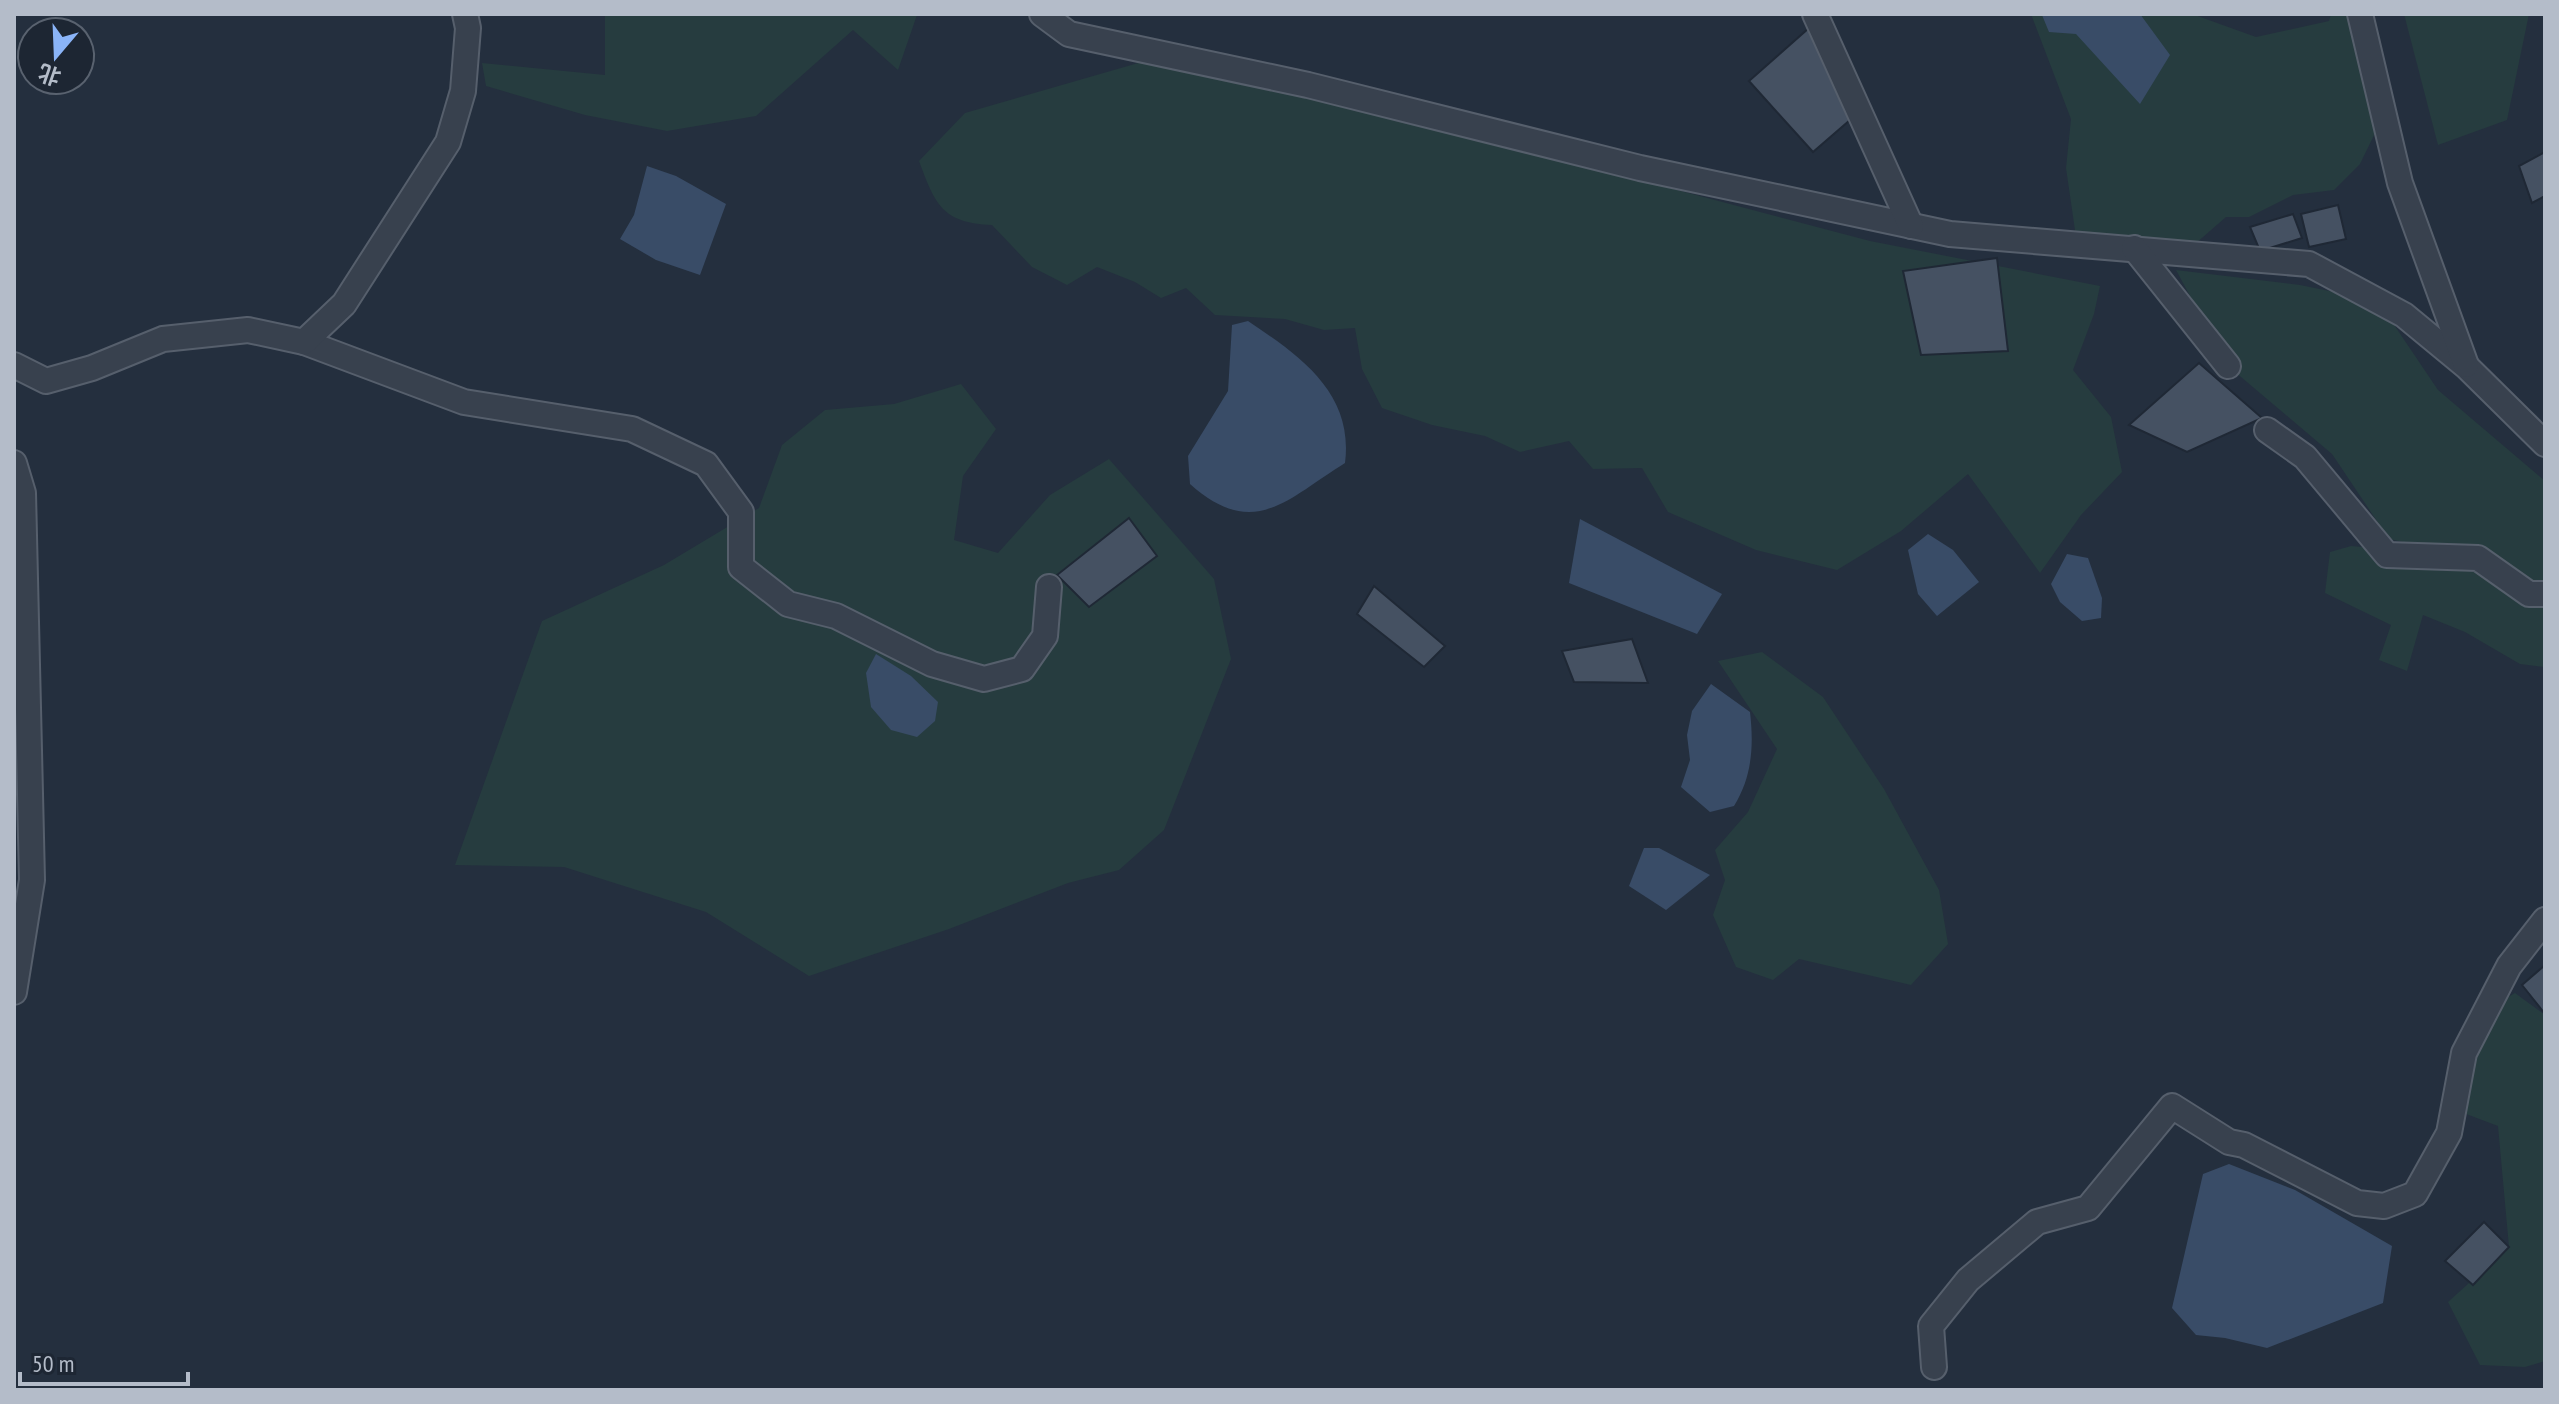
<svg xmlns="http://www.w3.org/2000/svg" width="2559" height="1404" viewBox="0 0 2559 1404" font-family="'PT Sans Narrow','Noto Sans SC',sans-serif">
<rect width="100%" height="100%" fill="#242f3e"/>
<!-- green -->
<g fill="#263c3f">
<path d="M605,14H917V15L898,70L853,30L756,116L667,131L585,115L486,86L482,63L605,75Z"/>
<path d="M2031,14H2192L2256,37L2329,21L2331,14H2355L2377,129L2360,164L2334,190L2293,195L2249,217H2226L2195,244H2077L2066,168L2071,119Z"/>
<path d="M2404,14H2529L2507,120L2438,145Z"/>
<path d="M1166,55L1870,241L2100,286L2094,314L2073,370L2111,417L2122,472L2081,515L2040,573L1968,474L1901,531L1837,570L1756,550L1668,512L1642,468L1593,469L1569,441L1520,452L1485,436L1432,425L1382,408L1362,369L1355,328L1324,330L1285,319L1215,315L1186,288L1161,298L1135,282L1097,267L1067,285L1032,267L992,225C942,223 935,204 919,161L965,113Z"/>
<path d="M2176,270L2300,285L2378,301L2438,390L2545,481V667L2520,664L2465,632L2423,615L2407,671L2379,660L2391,625L2325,593L2330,552L2351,546L2472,557L2389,539L2332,454L2228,366Z"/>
<path d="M961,384L996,429L963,476L954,540L998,553L1050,495L1109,459L1214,579L1231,659L1164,830L1119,870L1068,883L949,929L809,976L706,912L564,867L455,865L542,621L664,565L759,508L782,445L825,410L894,404Z"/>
<path d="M1762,652L1823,697L1884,789L1939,890L1948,944L1911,985L1799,959L1773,980L1736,967L1713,915L1725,880L1715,850L1748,812L1777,749L1718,661Z"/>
<path d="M2515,993L2545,1015V1361L2525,1367L2480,1365L2448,1302L2509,1247L2498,1126L2453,1109L2486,1010Z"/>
</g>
<!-- water -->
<g fill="#394c67">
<path d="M2140,14L2170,55L2140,104L2076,34L2049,32L2042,15Z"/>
<path d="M647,166L676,176L726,204L700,275L656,260L620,239L634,215Z"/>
<path d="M1248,321C1300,356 1354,393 1345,463C1287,499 1254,541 1190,484L1188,456L1228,391L1232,325Z"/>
<path d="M1580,519L1722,594L1697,634L1569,583Z"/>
<path d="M1928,534L1953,550L1979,582L1937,616L1918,594L1908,550Z"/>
<path d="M2067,554L2088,558L2102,598L2101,618L2082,621L2060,602L2051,584Z"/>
<path d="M876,654L911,676L938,702L935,721L917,737L891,730L871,707L866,673Z"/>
<path d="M1711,684L1750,712C1754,746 1752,777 1734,806L1710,812L1681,787L1690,760L1687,735L1692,711Z"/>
<path d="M1644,848H1659L1710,875L1666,910L1629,886Z"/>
<path d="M2229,1164L2295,1190L2392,1246L2383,1303L2267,1348L2225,1338L2196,1335L2172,1308L2203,1174Z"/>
</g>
<!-- building -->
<g fill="#455162" stroke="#1f2835" stroke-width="2">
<path d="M1809,28L1850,120L1813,152L1749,81Z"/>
<path d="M2545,152V196L2532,203L2519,166Z"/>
<path d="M2338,205L2346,239L2309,247L2301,214Z"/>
<path d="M2293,214L2302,238L2260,251L2250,227Z"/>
<path d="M1997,258L2008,351L1921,355L1903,271Z"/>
<path d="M2199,363L2262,418L2187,452L2129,425Z"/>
<path d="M1129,518L1157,556L1089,607L1057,575Z"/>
<path d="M1374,586L1445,646L1424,667L1357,614Z"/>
<path d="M1632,639L1648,683L1574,682L1562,651Z"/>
<path d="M2545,965V1014L2522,985Z"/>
<path d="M2484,1222L2509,1247L2473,1285L2445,1261Z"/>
</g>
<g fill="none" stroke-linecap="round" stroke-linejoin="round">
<defs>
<g id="minor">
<path d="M1042,14L1069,34L1308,85L1640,168L1950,234L2309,264L2404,315L2467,367L2545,444"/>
<path d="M1815,14L1911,226"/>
<path d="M2360,14L2400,183L2466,365"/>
<path d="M2134,248L2228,366"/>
<path d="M304,342L464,402L632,429L706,464L741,512V567L788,604L836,616L932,664L984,679L1022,669L1045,636L1049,587"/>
<path d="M14,365L46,381L92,368L163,339L248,330L304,342L344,304L448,142L463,91L468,28L465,14"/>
<path d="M2267,430L2305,457L2387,555L2478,558L2529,594H2545"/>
<path d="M14,463L23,493L32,880L14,992"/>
<path d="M1934,1367L1931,1326L1968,1280L2037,1222L2088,1208L2172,1106L2229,1142L2244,1145L2357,1203L2384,1206L2415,1194L2449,1133L2464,1053L2509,966L2545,920"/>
</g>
</defs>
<!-- minor casing -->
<use href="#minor" stroke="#565f6c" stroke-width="28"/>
<!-- minor -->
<use href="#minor" stroke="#38414e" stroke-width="24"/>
</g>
<!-- border -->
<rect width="2559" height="1404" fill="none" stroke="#b4bcc9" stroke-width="32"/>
<!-- north arrow -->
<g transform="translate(56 56) rotate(199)"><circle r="38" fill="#1d2633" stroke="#59626f" stroke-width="2"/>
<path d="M0-6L14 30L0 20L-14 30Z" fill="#8ab4f8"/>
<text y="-12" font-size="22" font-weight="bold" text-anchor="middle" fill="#b4bcc9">北</text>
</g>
<!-- scale -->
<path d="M20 1372v12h168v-12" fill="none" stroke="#b4bcc9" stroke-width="4"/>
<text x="32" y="1372" font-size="24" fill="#b4bcc9" stroke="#1d2633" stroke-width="6" paint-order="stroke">50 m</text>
</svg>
